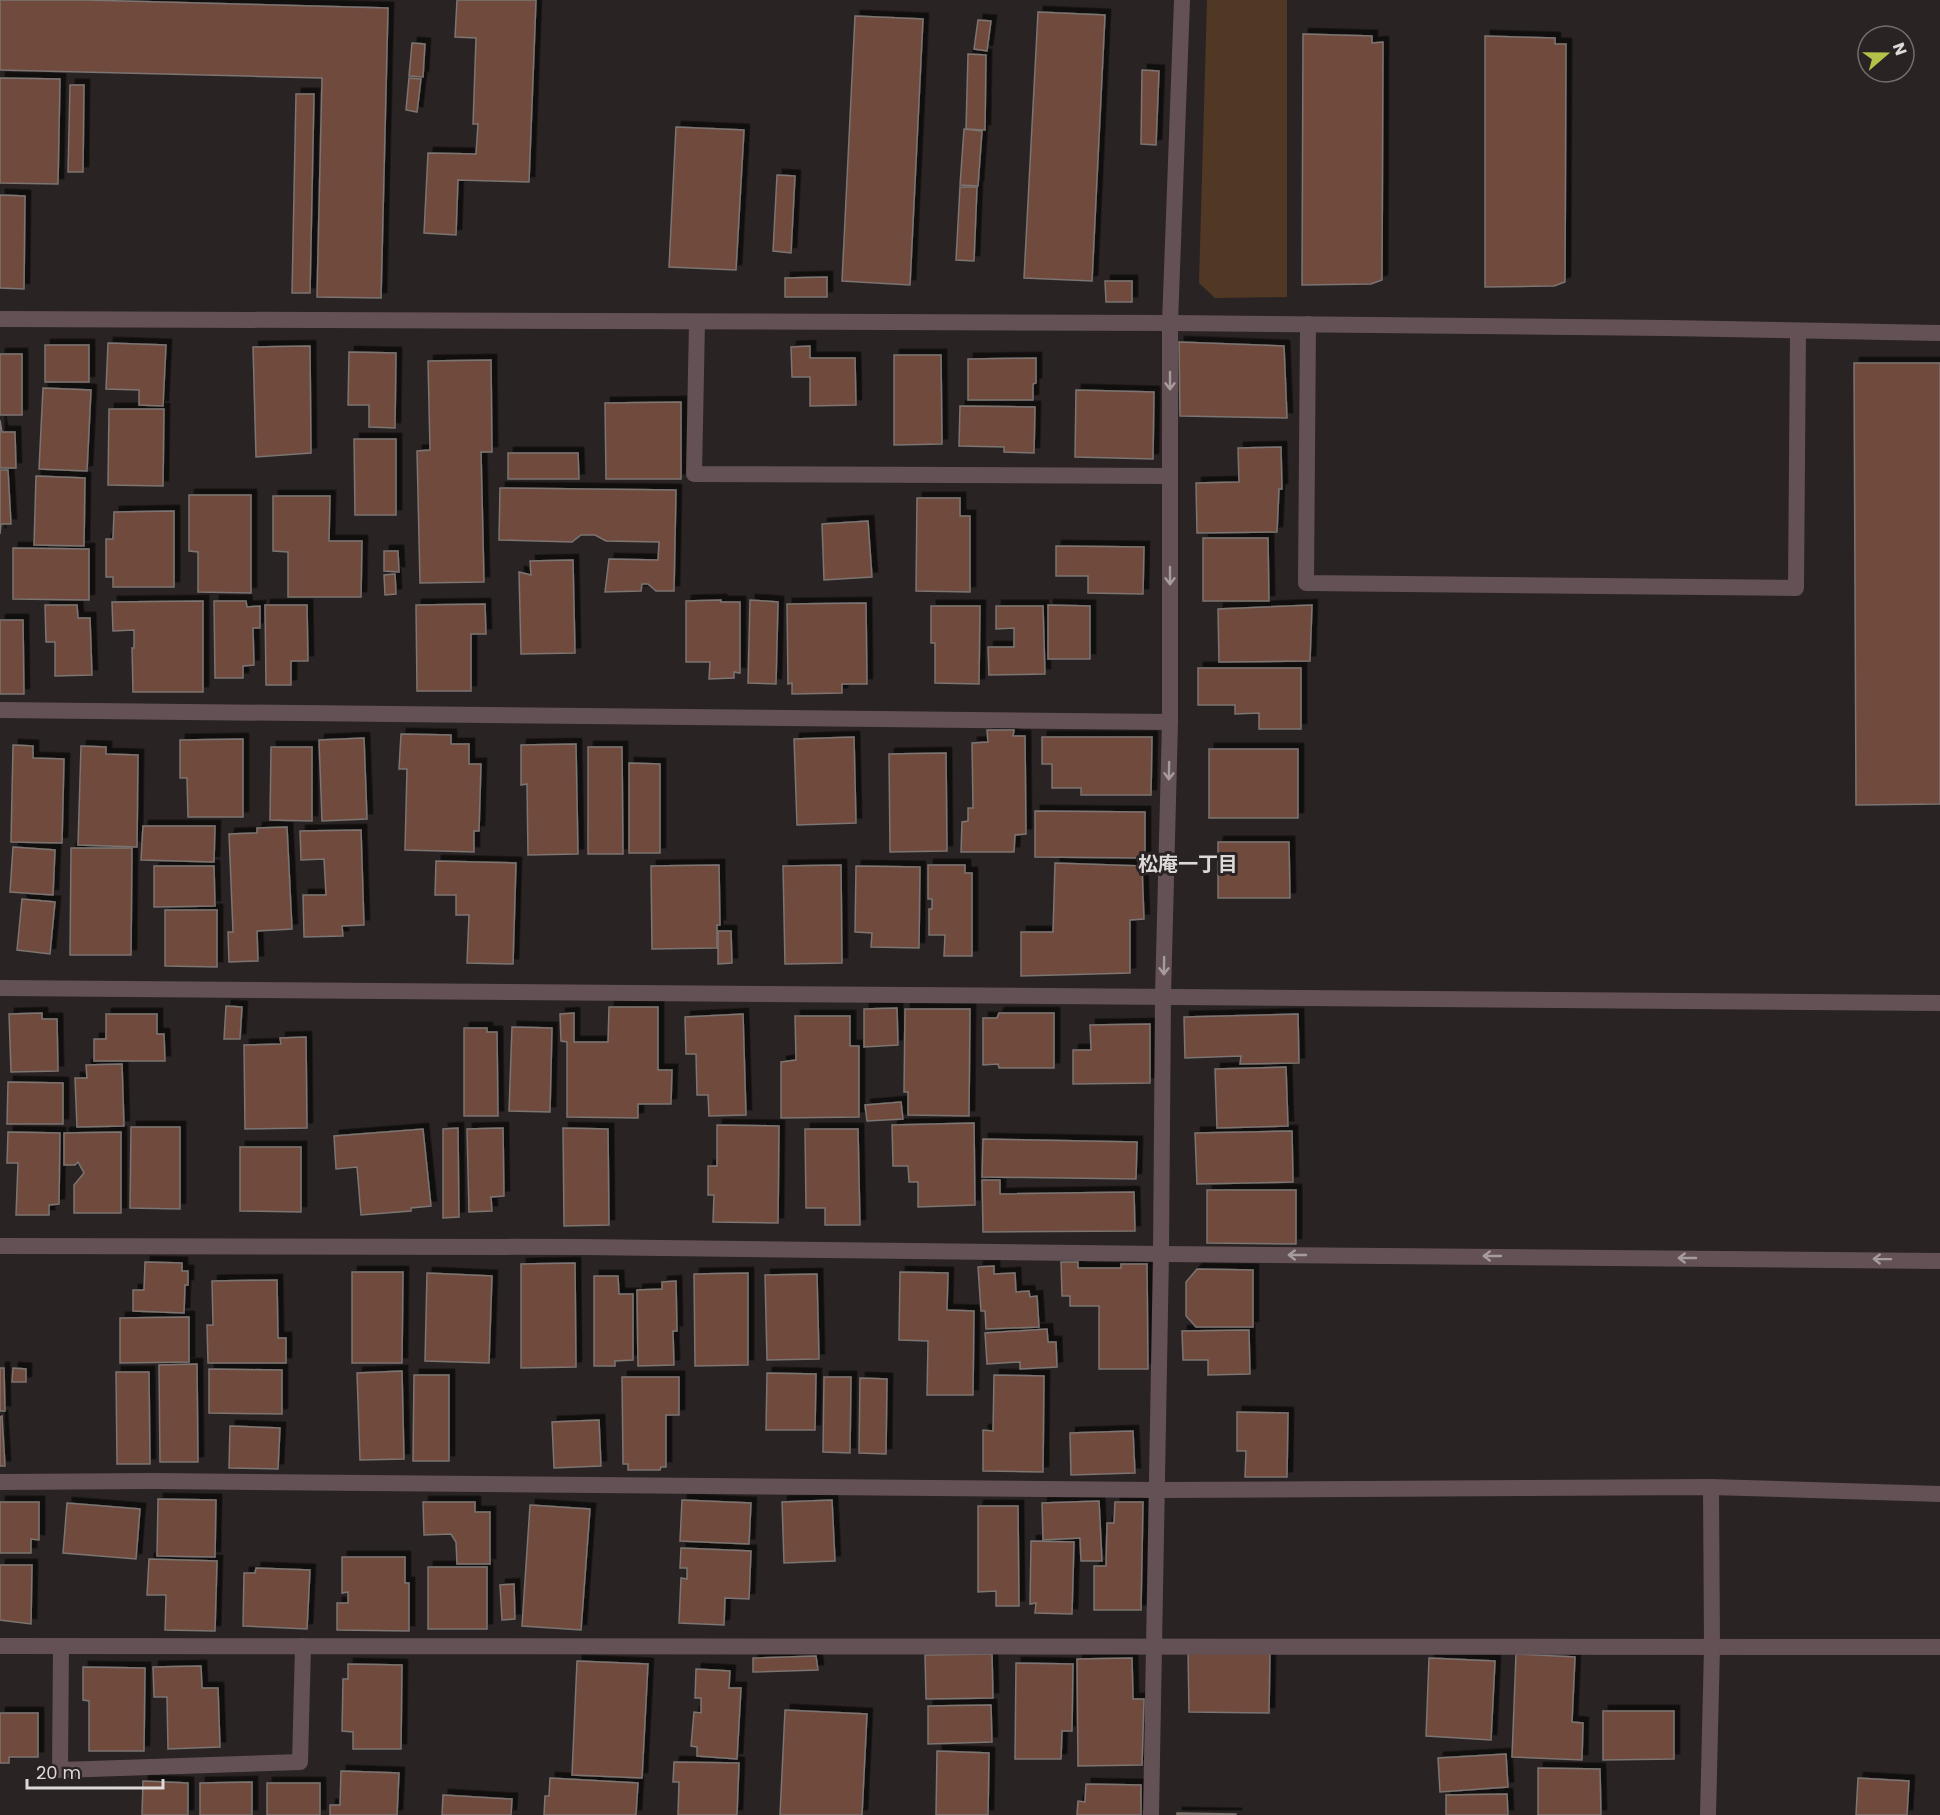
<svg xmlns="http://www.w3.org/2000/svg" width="1940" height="1815" viewBox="0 0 1940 1815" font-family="Poppins,'Noto Sans JP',sans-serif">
<defs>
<filter id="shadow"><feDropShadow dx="5.5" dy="-5.5" stdDeviation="0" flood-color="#0009"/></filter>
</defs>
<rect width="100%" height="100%" fill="#2a2323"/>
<!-- green -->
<path fill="#513824" d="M1207,0H1287V297L1215,298L1199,283Z"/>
<!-- building -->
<g fill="#704b3d" stroke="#7b7472" stroke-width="1.5" filter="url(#shadow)">
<path d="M0,0H86L388,8L381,298L317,297L322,78L0,70Z"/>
<path d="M457,0H536L529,182L458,180L456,235L424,233L428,153L476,154L478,124H473L476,38L455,37Z"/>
<path d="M1038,12L1105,15L1092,281L1024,278Z"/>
<path d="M855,16L923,19L910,285L842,281Z"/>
<path d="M978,20L991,21L987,51L974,49Z"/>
<path d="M1303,34L1372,36V43L1383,42L1382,280L1371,284L1302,285Z"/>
<path d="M1485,36L1555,38V44H1566L1565,282L1554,286L1485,287Z"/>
<path d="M412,43L425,44L423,77L409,76Z"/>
<path d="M968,54L986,55L985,130L966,129Z"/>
<path d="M1142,70L1159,71L1156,145L1141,144Z"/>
<path d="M0,78L60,79L58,184L0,183Z"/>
<path d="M409,78L421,79L417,112L406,110Z"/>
<path d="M70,85H84L83,172H68Z"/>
<path d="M296,94H314L310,293H292Z"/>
<path d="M676,127L744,130L736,270L669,267Z"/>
<path d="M964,129L982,131L978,186L960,185Z"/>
<path d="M777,175L795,176L791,253L773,251Z"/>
<path d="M960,187H977L974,261L956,260Z"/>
<path d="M0,195L25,196L24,289L0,288Z"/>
<path d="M827,277V297H785V278Z"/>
<path d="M1105,281H1132V302H1106Z"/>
<path d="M1179,342L1284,346L1287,418L1180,416Z"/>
<path d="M108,343L166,345L163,406L139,405V390L106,389Z"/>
<rect x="45" y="345" width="44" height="37"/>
<path d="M310,346L311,453L256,457L253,347Z"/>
<path d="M810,346V358H855L856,405L810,406V377H792L791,347Z"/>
<path d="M349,352L396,353L395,428L369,427V405H348Z"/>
<rect x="0" y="354" width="22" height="61"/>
<path d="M894,355H941L942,444L894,445Z"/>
<path d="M1036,358V383L1033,384V400H968V359Z"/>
<path d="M491,360L492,452H481L484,582L420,583L417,451L430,450L428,361Z"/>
<path d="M1854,363H1940V804L1856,805Z"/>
<path d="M43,388L91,390L87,471L39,469Z"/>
<path d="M1076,390L1154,392L1153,459L1075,457Z"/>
<path d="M681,402V479H606L605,403Z"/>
<path d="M960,406L1035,407L1034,453L1004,452V447L959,446Z"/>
<path d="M109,409H164L163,486L108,485Z"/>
<path d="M0,420L2,432H15L16,468H0Z"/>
<path d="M354,439H396V515H355Z"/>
<path d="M1281,447L1282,489H1279L1277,532L1197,533L1196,483L1239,482L1238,448Z"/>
<path d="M508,453H578L579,479H508Z"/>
<path d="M0,470H8L11,524H1L0,534Z"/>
<path d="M36,476L85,478L84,546L34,545Z"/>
<path d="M500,488L676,490L674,591H656L648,584H642L641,591L605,592L609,559L658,560L659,542L606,541L595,535H581L572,542L499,540Z"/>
<path d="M189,495H251V593L198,592V552L189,551Z"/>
<path d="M273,496H330L329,541H362L361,597H288V552L273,551Z"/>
<path d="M917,498H960V516H970V592L916,591Z"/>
<path d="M174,511V587H113V577H106V539H113L114,512Z"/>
<path d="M868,521L872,577L824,580L822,524Z"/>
<path d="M1203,538H1268L1269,601H1203Z"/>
<path d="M1056,546L1144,547L1143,594L1088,593V576H1056Z"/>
<path d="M13,548L89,549V600L13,599Z"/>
<path d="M384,551H398L399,572L384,571Z"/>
<path d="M573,560L575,653L521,654L519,572L531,575L530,561Z"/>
<path d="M395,574L396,594L385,595L384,575Z"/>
<path d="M721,600V602H740V673L734,672V678L709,679L710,662H686V601Z"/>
<path d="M750,600L778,602L776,684L748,683Z"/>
<path d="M203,601V692H133L132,648H134V630L113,631L112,602Z"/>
<path d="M214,601H246L247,607L260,606V628H253L254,665L243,666V678H215Z"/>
<path d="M866,603L867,684H842V693L792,694V683L788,684L787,604Z"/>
<path d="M485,604L486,634H471V691H417L416,605Z"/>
<path d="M45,605H77L78,618H90L92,675L55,676V642H46Z"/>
<path d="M265,605H307L308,661H291V685H266Z"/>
<path d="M1048,605L1090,606V659H1048Z"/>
<path d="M1312,605L1310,661L1219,662L1218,609Z"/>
<path d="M931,606H980L979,684L935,683V643H931Z"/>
<path d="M996,606H1043L1045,674L989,675L988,647H1014V628L996,629Z"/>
<path d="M0,620H23L24,694H0Z"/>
<path d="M1198,668H1301V729H1259V713L1235,714V705H1198Z"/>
<path d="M987,730H1014L1013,736H1025L1026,834L1015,835L1014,852H961L962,822L968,821V808H973L972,743L988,742Z"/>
<path d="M401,734L451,735V744H469V764H481L479,831H474V852L405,850L407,769H399Z"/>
<path d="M854,737L856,823L797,825L794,739Z"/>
<path d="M1042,737H1152L1151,795H1081V788H1052V764H1042Z"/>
<path d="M364,738L367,819L322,821L319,740Z"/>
<path d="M243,739V817H188L187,778H180V740Z"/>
<path d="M576,744L578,854L528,855L527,784L521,785V745Z"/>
<path d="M13,745L33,746V758L64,759L62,843L11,842Z"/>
<path d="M81,746L106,747V754L138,755L137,847L78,845Z"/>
<path d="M271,747H312V821L270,820Z"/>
<path d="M588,747H622L623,854H588Z"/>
<rect x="1209" y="749" width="89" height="69"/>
<path d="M946,753L947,851L890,852L889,754Z"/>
<path d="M629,763L660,764V853H629Z"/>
<path d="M1035,811L1145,812V858L1035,857Z"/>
<path d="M143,826H215L214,862L141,860Z"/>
<path d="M287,827L292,929L257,931L258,961L229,962L228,932H233L229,834L257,833V828Z"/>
<path d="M361,830L364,925L342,926L343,936L304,937L303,895H326L324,859L301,860L300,831Z"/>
<path d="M1218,842H1289L1290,898H1218Z"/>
<path d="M13,847L55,850L53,895L10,892Z"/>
<path d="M71,848H132L131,955H70Z"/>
<path d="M436,861L516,863L513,964L467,963L469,915H456V895H435Z"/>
<path d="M1055,863L1142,866L1144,919L1130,920V973L1021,976V932H1053Z"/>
<path d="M719,865L720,925H717V948L652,949L651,866Z"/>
<path d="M841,865L842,963L785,964L783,866Z"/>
<path d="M928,865H965V873H972V956H944L945,935H929V909H932V899H928Z"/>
<path d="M154,866H214L215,906L154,907Z"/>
<path d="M856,866L920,867L919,948L871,947L872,933L855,932Z"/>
<path d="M22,899L55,902L50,954L17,950Z"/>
<path d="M165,910H217V967L165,966Z"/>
<path d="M718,931H731L732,963L718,964Z"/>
<path d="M226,1006L242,1007L240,1039H224Z"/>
<path d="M609,1007H658V1070H672L671,1104H638V1118L567,1117V1042L561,1041L560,1014L574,1013V1042H608Z"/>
<path d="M897,1008L898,1045L864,1047V1009Z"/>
<path d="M905,1009H970L969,1116L908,1115V1092H904Z"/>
<path d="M42,1013V1019H57L58,1071L11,1072L9,1014Z"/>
<path d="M999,1013H1054V1068H999L998,1064L983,1065V1018H997Z"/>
<path d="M106,1014H157V1034H164L165,1061H94V1039H106Z"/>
<path d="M743,1014L746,1115L709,1116L708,1095H697L696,1054H686L685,1017Z"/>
<path d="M1298,1014L1299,1063L1240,1064L1241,1056L1185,1058L1184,1017Z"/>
<path d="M795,1016H850V1046H859V1117L781,1118V1062L796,1060Z"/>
<path d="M1150,1024V1083L1073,1084V1050H1091L1090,1025Z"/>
<path d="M512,1027L552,1028L550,1112L509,1111Z"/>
<path d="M464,1028H487V1032H497L498,1116H464Z"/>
<path d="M306,1037L307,1128L245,1129L244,1045L281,1044L280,1038Z"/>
<path d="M122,1064L124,1126L77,1127L75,1078H87L86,1065Z"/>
<path d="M1286,1067L1288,1126L1217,1128L1215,1069Z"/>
<path d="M8,1082L63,1083V1124H7Z"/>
<path d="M901,1102L903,1119L867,1121L865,1105Z"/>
<path d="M974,1123L975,1205L918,1207V1182H909L908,1166H893L892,1125Z"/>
<path d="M717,1125L779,1126L778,1223L713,1222L714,1195H708V1166H717Z"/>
<path d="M131,1127H180V1209L130,1208Z"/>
<path d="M458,1128L459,1217L443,1218V1129Z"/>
<path d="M503,1128L504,1196L491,1197L492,1211L469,1212L467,1129Z"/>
<path d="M563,1128L608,1129L609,1225L564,1226Z"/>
<path d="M423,1129L431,1206L411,1208V1211L361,1215L357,1167L336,1169L334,1136Z"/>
<path d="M805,1129H858L860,1225H825V1208H806Z"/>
<path d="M1292,1131L1293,1182L1197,1184L1195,1133Z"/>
<path d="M8,1132L60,1133L59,1204L49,1205V1215H16L18,1163H7Z"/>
<path d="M121,1132V1213H74V1185L84,1173L78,1162L75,1165H64V1133Z"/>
<path d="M983,1139L1137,1142L1136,1179L982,1177Z"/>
<path d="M240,1147H301V1212L240,1211Z"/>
<path d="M982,1180H1000V1194L1134,1192L1135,1231L983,1232Z"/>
<path d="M1207,1190H1296V1244L1207,1243Z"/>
<path d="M145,1262L182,1263V1271H188V1285H185L184,1313L133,1311V1290H144Z"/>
<path d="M1061,1262H1078V1268H1121V1264H1147L1148,1369H1099V1306H1070V1296H1062Z"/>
<path d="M575,1263L576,1367L521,1368V1264Z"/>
<path d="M994,1266V1274L1015,1273L1016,1292L1029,1291L1030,1297L1037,1296L1039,1327L986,1329L985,1311H981L978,1267Z"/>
<path d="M1197,1269L1253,1270V1327H1196L1186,1316V1282Z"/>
<path d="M352,1272H403L402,1363H352Z"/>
<path d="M900,1272L948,1273L947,1310L974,1311L973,1395H927L928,1341L899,1340Z"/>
<path d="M427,1273L492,1276L489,1363L425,1361Z"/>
<path d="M748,1273V1365L695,1366L694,1274Z"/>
<path d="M817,1274L819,1359L767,1360L765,1275Z"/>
<path d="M594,1276H618L619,1294H633V1360L615,1361V1366H594Z"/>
<path d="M277,1280L278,1338H286V1363H208L207,1325H213L212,1281Z"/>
<path d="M676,1281L677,1331H673L674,1365L638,1366L637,1290L662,1289V1282Z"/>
<path d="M189,1317V1362L120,1363V1318Z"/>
<path d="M1047,1329L1048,1342H1056L1057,1367L1020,1369V1362L987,1364L985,1333Z"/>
<path d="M1249,1330L1250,1374L1208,1375V1360H1183L1182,1331Z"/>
<path d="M197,1364L198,1462H160L159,1365Z"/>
<path d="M0,1368H4L5,1411H0Z"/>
<path d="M13,1368L26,1369V1382H12Z"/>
<path d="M209,1369L282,1370V1414L209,1413Z"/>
<path d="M402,1371L404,1459L360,1460L357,1373Z"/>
<path d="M116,1372H149L150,1464H117Z"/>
<path d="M767,1373L816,1374L815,1430H766Z"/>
<path d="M414,1375H449V1461H413Z"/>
<path d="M994,1375L1044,1376L1043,1472L983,1471V1430L993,1431Z"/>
<path d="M622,1377H679V1415H666V1467H661L660,1470H628V1464H623Z"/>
<path d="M824,1377H851L850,1453L823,1452Z"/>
<path d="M860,1378L887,1379L886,1454L859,1453Z"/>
<path d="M1237,1412L1288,1413L1287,1477H1245L1246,1451H1237Z"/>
<path d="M2,1416L5,1466H0V1417Z"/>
<path d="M599,1420L601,1466L554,1468L552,1422Z"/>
<path d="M230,1426L280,1428L278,1469L229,1468Z"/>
<path d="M1133,1431L1135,1473L1071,1475L1070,1433Z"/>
<path d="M158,1499L216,1500L215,1557L157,1556Z"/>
<path d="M682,1500L751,1503L749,1544L680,1541Z"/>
<path d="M832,1500L835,1561L784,1563L782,1502Z"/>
<path d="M1099,1501L1102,1561H1081L1080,1538L1043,1540L1042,1503Z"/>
<path d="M0,1502H39V1540L31,1539V1553H0Z"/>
<path d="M423,1502H475V1512H490V1564H457L456,1542L451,1534L424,1535Z"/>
<path d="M1115,1502H1143L1141,1610H1094V1566H1106L1107,1523H1114Z"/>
<path d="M67,1503L140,1509L136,1559L63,1553Z"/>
<path d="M530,1505L590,1509L581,1630L522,1626Z"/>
<path d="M978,1506H1018L1019,1606H996V1591L978,1592Z"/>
<path d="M1031,1541L1074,1542L1072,1614L1035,1613L1036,1603L1030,1604Z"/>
<path d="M681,1548L751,1551L749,1599L725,1598L724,1625L679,1623L681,1578L687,1579V1568H680Z"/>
<path d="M342,1557H405V1583H409V1631L337,1630V1603H348V1592L342,1593Z"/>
<path d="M149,1559L217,1561L215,1631L165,1630L166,1595H147Z"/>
<path d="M0,1565H32L31,1624L0,1620Z"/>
<rect x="428" y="1567" width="59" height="62"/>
<path d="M256,1568L310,1570L307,1629L243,1626L244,1573H255Z"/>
<path d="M514,1584L515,1619L502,1620L500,1585Z"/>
<path d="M1188,1651H1270L1269,1713L1189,1712Z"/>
<path d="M992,1654L993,1698L926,1699L925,1655Z"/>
<path d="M1516,1654L1575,1657L1572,1722L1583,1723L1582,1760L1512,1757Z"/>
<path d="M816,1656L818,1670L753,1672V1658Z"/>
<path d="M1132,1658L1133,1699H1144L1142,1765L1078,1766L1077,1659Z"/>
<path d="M1429,1658L1495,1661L1491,1740L1426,1736Z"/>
<path d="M577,1661L648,1664L642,1778L572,1775Z"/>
<path d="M1016,1663L1073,1664L1072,1731H1062L1061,1759H1015Z"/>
<path d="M348,1664L402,1665L401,1749H353V1732L342,1731L343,1679H348Z"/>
<path d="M201,1666L202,1688H218L220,1747L168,1749L167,1697H154L153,1667Z"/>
<path d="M83,1667L145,1668L144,1751H89V1701L83,1700Z"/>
<path d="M696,1669L730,1671L729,1688H741L737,1759L697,1756V1747L691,1746L694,1712L701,1713V1698H695Z"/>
<path d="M991,1705L992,1742L928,1744V1706Z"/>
<path d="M785,1710L867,1714L862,1815H780Z"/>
<path d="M1603,1711H1674V1759L1603,1760Z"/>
<path d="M0,1713H38V1757H9V1763H0Z"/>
<path d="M937,1751L989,1753L988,1815H936Z"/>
<path d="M1506,1754L1508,1787L1440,1792L1438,1758Z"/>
<path d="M674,1762L739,1763L737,1815H678L679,1782H673Z"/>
<path d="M1538,1768L1600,1769L1601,1815H1538Z"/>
<path d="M341,1771L399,1773L397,1815H330V1805H340Z"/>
<path d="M550,1778L638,1783L636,1815H544L545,1796H549Z"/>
<path d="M1858,1778L1909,1781L1907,1815H1856Z"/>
<path d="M143,1781L188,1783V1815H142Z"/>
<path d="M252,1782V1815H200V1783Z"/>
<rect x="267" y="1783" width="53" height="32"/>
<path d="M1086,1784L1141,1785V1815H1077L1078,1801L1085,1802Z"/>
<path d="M1507,1794L1508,1815H1446V1795Z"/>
<path d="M443,1795L512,1799L511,1815H442Z"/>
<path d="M1177,1813L1236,1814V1815H1177Z"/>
</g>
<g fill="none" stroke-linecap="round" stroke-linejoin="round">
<!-- service -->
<g stroke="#635155" stroke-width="16">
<path d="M697,322L694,474L1170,476"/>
<path d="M1308,324L1306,583L1796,588L1798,332"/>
<path d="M0,1482L154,1481L1157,1490L1711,1487L1940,1494"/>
<path d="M61,1646L60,1770L300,1762L303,1646"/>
</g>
<!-- minor -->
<g stroke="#635155" stroke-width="16">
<path d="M0,710L1170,722"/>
<path d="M0,988L1940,1003"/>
<path d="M0,1246L581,1247L1161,1254L1940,1261"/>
<path d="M0,1646L1940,1647"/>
<path d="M1151,1815L1161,1254L1163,996L1170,722V323L1182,0"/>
<path d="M1708,1815L1712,1647L1711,1487"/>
</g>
<!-- tertiary -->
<path stroke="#635155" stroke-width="16" d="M0,319L1170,323L1666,328L1940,333"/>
</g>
<!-- one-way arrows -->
<defs><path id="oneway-shaft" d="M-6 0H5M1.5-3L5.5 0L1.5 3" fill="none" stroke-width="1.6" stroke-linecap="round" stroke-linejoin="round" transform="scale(1.5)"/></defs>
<g stroke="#a69c9e">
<use href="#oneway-shaft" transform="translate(1170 381) rotate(90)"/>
<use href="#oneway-shaft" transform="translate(1170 576) rotate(90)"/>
<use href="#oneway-shaft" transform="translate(1169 771) rotate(91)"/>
<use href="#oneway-shaft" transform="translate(1164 966) rotate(91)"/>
<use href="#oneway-shaft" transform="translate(1297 1255) rotate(-180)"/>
<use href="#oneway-shaft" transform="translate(1492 1256) rotate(-180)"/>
<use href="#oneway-shaft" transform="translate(1687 1258) rotate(-180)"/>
<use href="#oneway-shaft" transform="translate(1882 1259) rotate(-179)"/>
</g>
<g text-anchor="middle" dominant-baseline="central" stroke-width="6" stroke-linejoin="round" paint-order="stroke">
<!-- neighbourhood labels -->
<g font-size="20" font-weight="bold" fill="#ddd9d9" stroke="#2a2323">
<text x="1188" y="864">松庵一丁目</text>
</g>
</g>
<!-- north arrow -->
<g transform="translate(1886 54) rotate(70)"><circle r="28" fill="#2a2323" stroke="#726c6c" stroke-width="1.5"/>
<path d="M0-4.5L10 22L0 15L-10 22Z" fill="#b5c249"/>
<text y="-9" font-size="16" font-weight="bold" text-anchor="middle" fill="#ddd9d9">N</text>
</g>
<!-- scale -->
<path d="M27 1779v9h136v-9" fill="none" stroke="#ddd9d9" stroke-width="3"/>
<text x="36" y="1779" font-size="18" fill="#ddd9d9" stroke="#2a2323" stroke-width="4.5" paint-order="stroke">20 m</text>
</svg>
